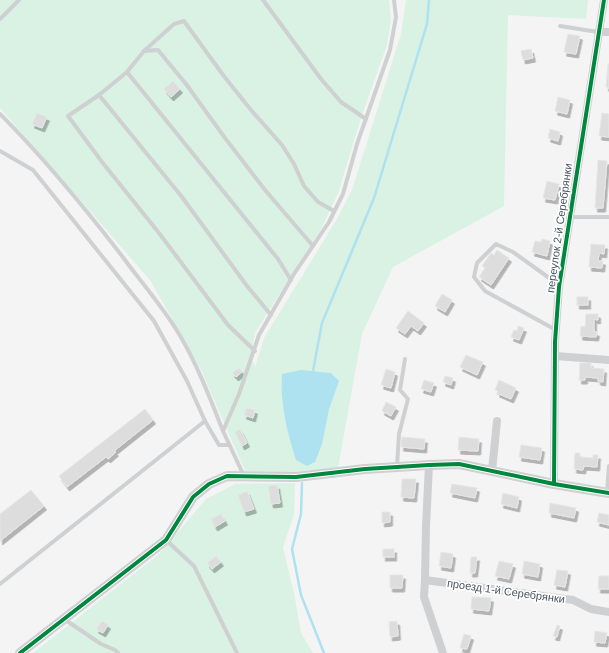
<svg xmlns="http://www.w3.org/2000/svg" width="609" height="653" viewBox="0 0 609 653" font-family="Arial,sans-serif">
<defs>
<filter id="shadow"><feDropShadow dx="2.5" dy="4" stdDeviation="0" flood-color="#0004"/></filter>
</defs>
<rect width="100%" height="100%" fill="#f4f4f4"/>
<!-- green -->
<g fill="#d9f2e3">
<path d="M0,0H389L391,20L387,45L360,121L339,191L321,229L255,333L251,354L255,367L264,338L337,219L352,190L401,34L406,0H588L586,19L508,15L504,206L393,267L362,334L338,468L281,473H246L201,370L150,280L0,108Z"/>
<path d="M295,483L294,515L283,547L295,598L301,633L313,653H33L159,554L206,499L235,484Z"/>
</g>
<!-- water -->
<path fill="#aee2f0" d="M301,370L331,373L339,381L329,409L322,444L315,462L307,466L296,460C287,431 280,404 282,374Z"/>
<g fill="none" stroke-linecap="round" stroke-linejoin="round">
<!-- stream -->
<g stroke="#aee2f0" stroke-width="2.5">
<path d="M313,371L322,323L374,198L427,24L429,0"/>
<path d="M302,483L301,514L292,549L301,595L324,653"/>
</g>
</g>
<!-- building -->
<g fill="#ddddde" stroke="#e5e6e7" filter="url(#shadow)">
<path d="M568,34L580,36L576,54L564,52Z"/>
<path d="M531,49L533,58L523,60L521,51Z"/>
<path d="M608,64H609V88L606,87Z"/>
<path d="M173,81L180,89L171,97L164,89Z"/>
<path d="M558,97L570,100L567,114L555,111Z"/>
<path d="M37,113L47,117L42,128L32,124Z"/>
<path d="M602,113L609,114V137L599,136Z"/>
<path d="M550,129L560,132L558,141L548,138Z"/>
<path d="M598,160L607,161L603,208H595Z"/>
<path d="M547,181L559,184L555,200L543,198Z"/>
<path d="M542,239L550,241L547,256L532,252L535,241L541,242Z"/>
<path d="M591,244L605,245L604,254L599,253L598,261H603L602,268L589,267Z"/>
<path d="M497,250L509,258L491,285L479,277L485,268L482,266L491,253L494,255Z"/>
<path d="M442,294L452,300L445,312L435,306Z"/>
<rect x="577" y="297" width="11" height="8"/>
<path d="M408,311L424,323L418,331L411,326L405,334L396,328Z"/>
<path d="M586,314H598V320L594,319V332H597L596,337L580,336L581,326L585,327Z"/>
<path d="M518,326L524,328L519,340L511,337L514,330L517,331Z"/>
<path d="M466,355L483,362L477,375L460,367Z"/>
<path d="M580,363H591V368L604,369L603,382L598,381V378L585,377V380H579Z"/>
<path d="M239,368L242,372L236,377L232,373Z"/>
<path d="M386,369L395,372L391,388L381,385Z"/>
<path d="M445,376L453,378L451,385L443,382Z"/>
<path d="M424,380L434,383L431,392L421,389Z"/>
<path d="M499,380L516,388L511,399L497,393L498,391L495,390Z"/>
<path d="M386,402L396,407L391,416L382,411Z"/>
<path d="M246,408L255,410L253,418L244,415Z"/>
<path d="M145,409L153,420L114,451L116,452L108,459L106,457L67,487L59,476Z"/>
<path d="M240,429L247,443L242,446L235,432Z"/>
<path d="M402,437L425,439L424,449L401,447Z"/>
<path d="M459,437L479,439L478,451L458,450Z"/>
<path d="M521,445L542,448L540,460L519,457Z"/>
<path d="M575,453H580V457L593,458V455H598L597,467L584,466L583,470L574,469Z"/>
<path d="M402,479H416L414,498L401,497Z"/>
<path d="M452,484L477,488L475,498L450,493Z"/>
<path d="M277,485L280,503L271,504L268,486Z"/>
<path d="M31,490L44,506L0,541V514Z"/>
<path d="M247,491L254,509L244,512L238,495Z"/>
<path d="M503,493L519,497L517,508L501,504Z"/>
<path d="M550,503L576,508L574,518L549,513Z"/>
<path d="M382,512H390V522L382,523Z"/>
<path d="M599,513L609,515V525L597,522Z"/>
<path d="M221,514L225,521L215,527L211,519Z"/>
<rect x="383" y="549" width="11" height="8"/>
<path d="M441,552L453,554L451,568L439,566Z"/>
<path d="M216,556L221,562L212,569L207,563Z"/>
<path d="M471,557H477L475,573H470Z"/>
<path d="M499,561L513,564L509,579L495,576Z"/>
<path d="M524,561L540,564L538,577L522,574Z"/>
<path d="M557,570L568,571L565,587L554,585Z"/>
<path d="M390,575H403L402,588H390Z"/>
<path d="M599,576H609V589H598Z"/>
<path d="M472,597L491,598L489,611L471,609Z"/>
<path d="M102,621L108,625L103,633L96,629Z"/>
<path d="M397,621L398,636L390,637L389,622Z"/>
<path d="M557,625L560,626L557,637L553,636Z"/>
<path d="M595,631L607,633L605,643L594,642Z"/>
<path d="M464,634L471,636L467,649L460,648Z"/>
</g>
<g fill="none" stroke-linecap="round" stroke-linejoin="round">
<!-- service -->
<g stroke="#ced0d2" stroke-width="4">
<path d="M263,0L321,79L341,102L366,119"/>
<path d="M0,19L19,0"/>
<path d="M560,26L598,32"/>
<path d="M144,51L174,24L184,21L223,75L251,110L282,145L294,164L304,186L318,202L334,211"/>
<path d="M127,72L144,51L158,50L186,84L225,138L265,190L313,246"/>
<path d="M99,95L127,72L278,259L291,280"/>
<path d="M0,114C44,158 84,207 122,256C141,282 163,307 179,334C197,364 210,398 223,431"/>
<path d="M0,151L33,170L154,321L187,381L205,421L219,445H229"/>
<path d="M570,217H609"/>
<path d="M556,330L485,291L474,277L477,263L496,244L513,252L559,285"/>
<path d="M255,351L228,325L159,233L102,162L68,116L99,95L182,197L247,286L271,315"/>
<path d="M397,466L399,434L408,399L400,390L405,359"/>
<path d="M244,476L223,431L239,394L259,335L294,274L329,222L343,194L357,144L390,50L396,17L394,0"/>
<path d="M607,492L609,466"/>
<path d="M166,540L194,566L237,653"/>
<path d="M0,584L205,421"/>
<path d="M64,619L101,644L115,650L118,653"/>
</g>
<!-- minor -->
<g stroke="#ced0d2" stroke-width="8">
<path d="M598,32H609"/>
<path d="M555,356L609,360"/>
<path d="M429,465L426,526L425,580L424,597L443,653"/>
<path d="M492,471L497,421"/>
<path d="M554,484L555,342L559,287L604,0"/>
<path d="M425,580L573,600L591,609L609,612"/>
</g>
<!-- tertiary -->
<path stroke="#ced0d2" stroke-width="10" d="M20,653L166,540L193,497L209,484L227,476L296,477L365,469L429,465L459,464L554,484L609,493"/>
<defs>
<g id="cycleway">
<path d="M554,484L555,342L559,287L604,0"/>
<path d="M20,653L166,540L193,497L209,484L227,476L296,477L365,469L429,465L459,464L554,484L609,493"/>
</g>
</defs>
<!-- cycleway casing -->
<use href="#cycleway" stroke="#fff" stroke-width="6"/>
<!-- cycleway -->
<use href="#cycleway" stroke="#00873e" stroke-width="4"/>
</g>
<g text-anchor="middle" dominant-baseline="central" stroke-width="3.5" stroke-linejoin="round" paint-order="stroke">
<!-- street labels -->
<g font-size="11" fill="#4a5661" stroke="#fff">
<text transform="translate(559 228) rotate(-82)">переулок 2-й Серебрянки</text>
<text transform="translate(506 591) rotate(8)">проезд 1-й Серебрянки</text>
</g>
</g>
</svg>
